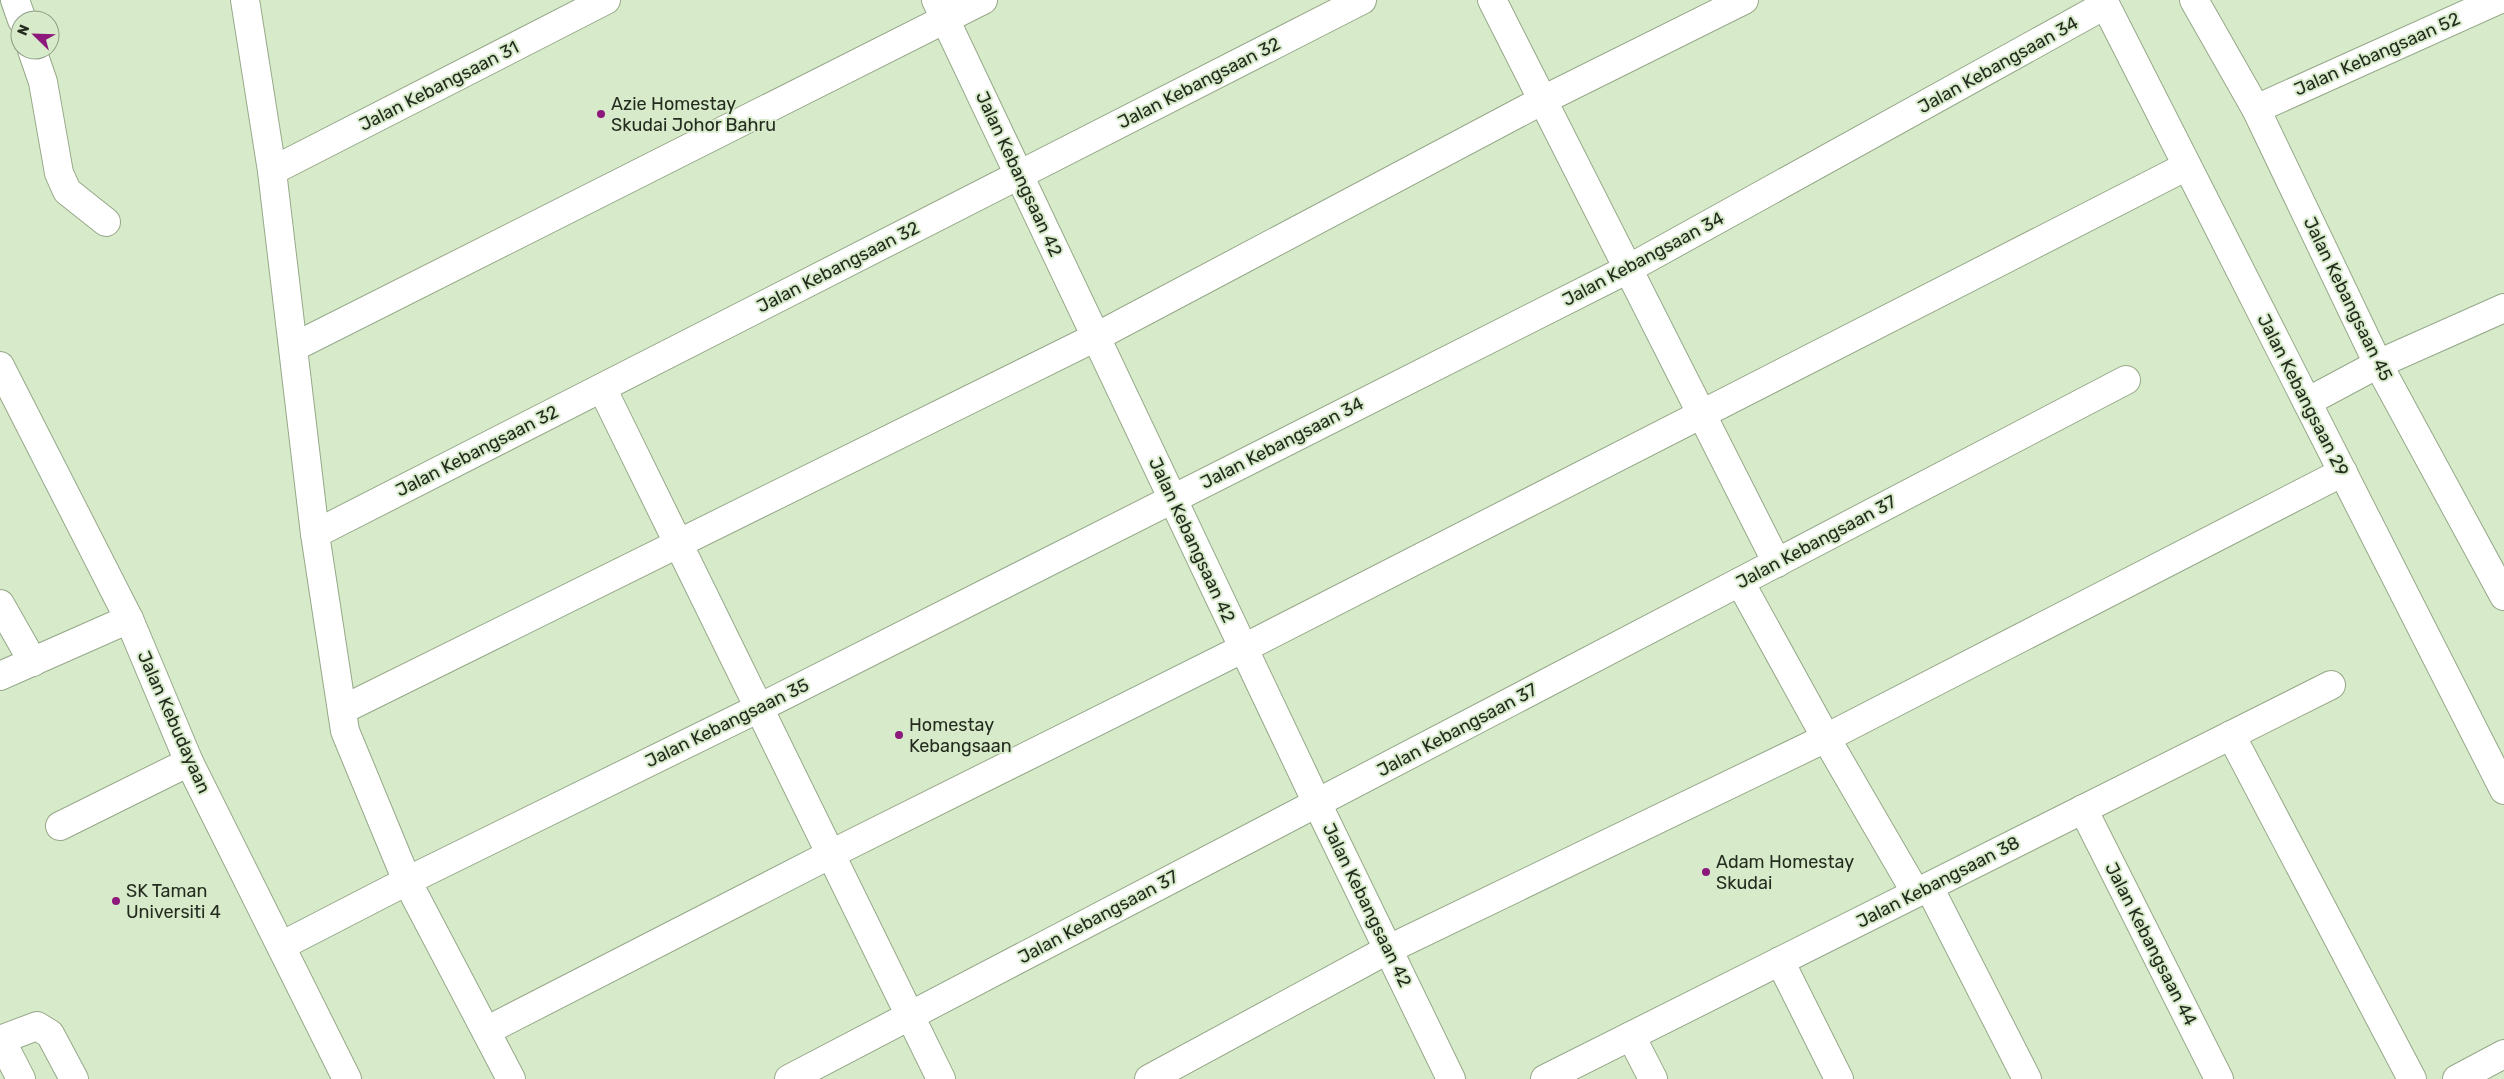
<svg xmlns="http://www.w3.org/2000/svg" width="2504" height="1079" viewBox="0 0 2504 1079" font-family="Rubik,sans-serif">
<rect width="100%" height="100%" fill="#d7ebca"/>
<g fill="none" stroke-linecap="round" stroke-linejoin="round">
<defs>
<g id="minor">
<path d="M15,0L22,20"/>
<path d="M245,0L272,171L315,534L345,731L407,881L511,1079"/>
<path d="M936,0L1317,803L1451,1079"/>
<path d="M1492,0L1777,563"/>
<path d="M2103,0L2504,790"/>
<path d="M2194,0L2256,109L2378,364L2504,596"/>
<path d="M32,50L43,82L59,173L67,191L106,222"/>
<path d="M2256,109L2498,0"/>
<path d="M272,171L606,0"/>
<path d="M294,347L983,0"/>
<path d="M0,366L129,619L189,762L347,1079"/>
<path d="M602,388L941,1079"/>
<path d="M2307,402L2378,364L2504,308"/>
<path d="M315,534L1362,0"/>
<path d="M1740,582L1826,738L1916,893"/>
<path d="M0,604L33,662"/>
<path d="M0,676L129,619"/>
<path d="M342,710L1096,337L1543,100L1744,0"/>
<path d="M2231,735L2412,1079"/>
<path d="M2083,809L2219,1079"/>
<path d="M60,826L189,762"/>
<path d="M1929,887L2027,1079"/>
<path d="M281,946L407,881L759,708L1628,269L2105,5"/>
<path d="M1780,961L1839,1079"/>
<path d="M486,1031L831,854L1244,648L2187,166"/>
<path d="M1631,1036L1653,1079"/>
<path d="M0,1040L37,1026L50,1034L74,1079"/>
<path d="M1,1040L21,1079"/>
<path d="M789,1079L2126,380"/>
<path d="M1149,1079L1389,949L1826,738L2343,472"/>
<path d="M1545,1079L2331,685"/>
<path d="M2457,1079L2504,1054"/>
</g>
</defs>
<!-- minor casing -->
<use href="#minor" stroke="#96a889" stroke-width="30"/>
<!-- minor -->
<use href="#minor" stroke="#fff" stroke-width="28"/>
</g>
<!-- markers -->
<g fill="#8c197b" stroke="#d7ebca" stroke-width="2">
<circle cx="601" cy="114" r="5"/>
<circle cx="899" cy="735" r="5"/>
<circle cx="1706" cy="872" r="5"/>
<circle cx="116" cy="901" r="5"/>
</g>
<g text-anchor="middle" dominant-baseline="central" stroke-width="4" stroke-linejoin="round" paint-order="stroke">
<!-- street labels -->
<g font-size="18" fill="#242b1f" stroke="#d7ebca">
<text transform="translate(2377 54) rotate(-24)">Jalan Kebangsaan 52</text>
<text transform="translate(1998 65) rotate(-29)">Jalan Kebangsaan 34</text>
<text transform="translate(1199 83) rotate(-27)">Jalan Kebangsaan 32</text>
<text transform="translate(439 86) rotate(-27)">Jalan Kebangsaan 31</text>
<text transform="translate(1019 174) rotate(65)">Jalan Kebangsaan 42</text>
<text transform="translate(1643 259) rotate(-28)">Jalan Kebangsaan 34</text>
<text transform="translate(838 267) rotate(-27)">Jalan Kebangsaan 32</text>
<text transform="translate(2348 299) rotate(64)">Jalan Kebangsaan 45</text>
<text transform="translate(2303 395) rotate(63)">Jalan Kebangsaan 29</text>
<text transform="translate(1282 443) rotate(-27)">Jalan Kebangsaan 34</text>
<text transform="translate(477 451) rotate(-27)">Jalan Kebangsaan 32</text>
<text transform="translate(1192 540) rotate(65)">Jalan Kebangsaan 42</text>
<text transform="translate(1816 542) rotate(-28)">Jalan Kebangsaan 37</text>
<text transform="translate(174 722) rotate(66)">Jalan Kebudayaan</text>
<text transform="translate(727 723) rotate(-26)">Jalan Kebangsaan 35</text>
<text transform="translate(1457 730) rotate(-28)">Jalan Kebangsaan 37</text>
<text transform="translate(1938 882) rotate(-27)">Jalan Kebangsaan 38</text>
<text transform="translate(1367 905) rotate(64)">Jalan Kebangsaan 42</text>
<text transform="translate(1098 917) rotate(-28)">Jalan Kebangsaan 37</text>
<text transform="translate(2151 944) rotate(63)">Jalan Kebangsaan 44</text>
</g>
<!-- poi labels -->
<g font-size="18" fill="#242b1f" stroke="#d7ebca" text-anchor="start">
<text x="611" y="104">Azie Homestay<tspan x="611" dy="21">Skudai Johor Bahru</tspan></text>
<text x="909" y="725">Homestay<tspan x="909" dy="21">Kebangsaan</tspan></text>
<text x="1716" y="862">Adam Homestay<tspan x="1716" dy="21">Skudai</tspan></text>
<text x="126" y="891">SK Taman<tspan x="126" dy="21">Universiti 4</tspan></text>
</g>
</g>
<!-- north arrow -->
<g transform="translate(35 35) rotate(293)"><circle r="24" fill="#d7ebca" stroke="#8f9e86"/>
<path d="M0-4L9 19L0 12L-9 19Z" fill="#8c197b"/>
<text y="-8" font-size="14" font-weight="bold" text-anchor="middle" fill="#242b1f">N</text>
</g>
</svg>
